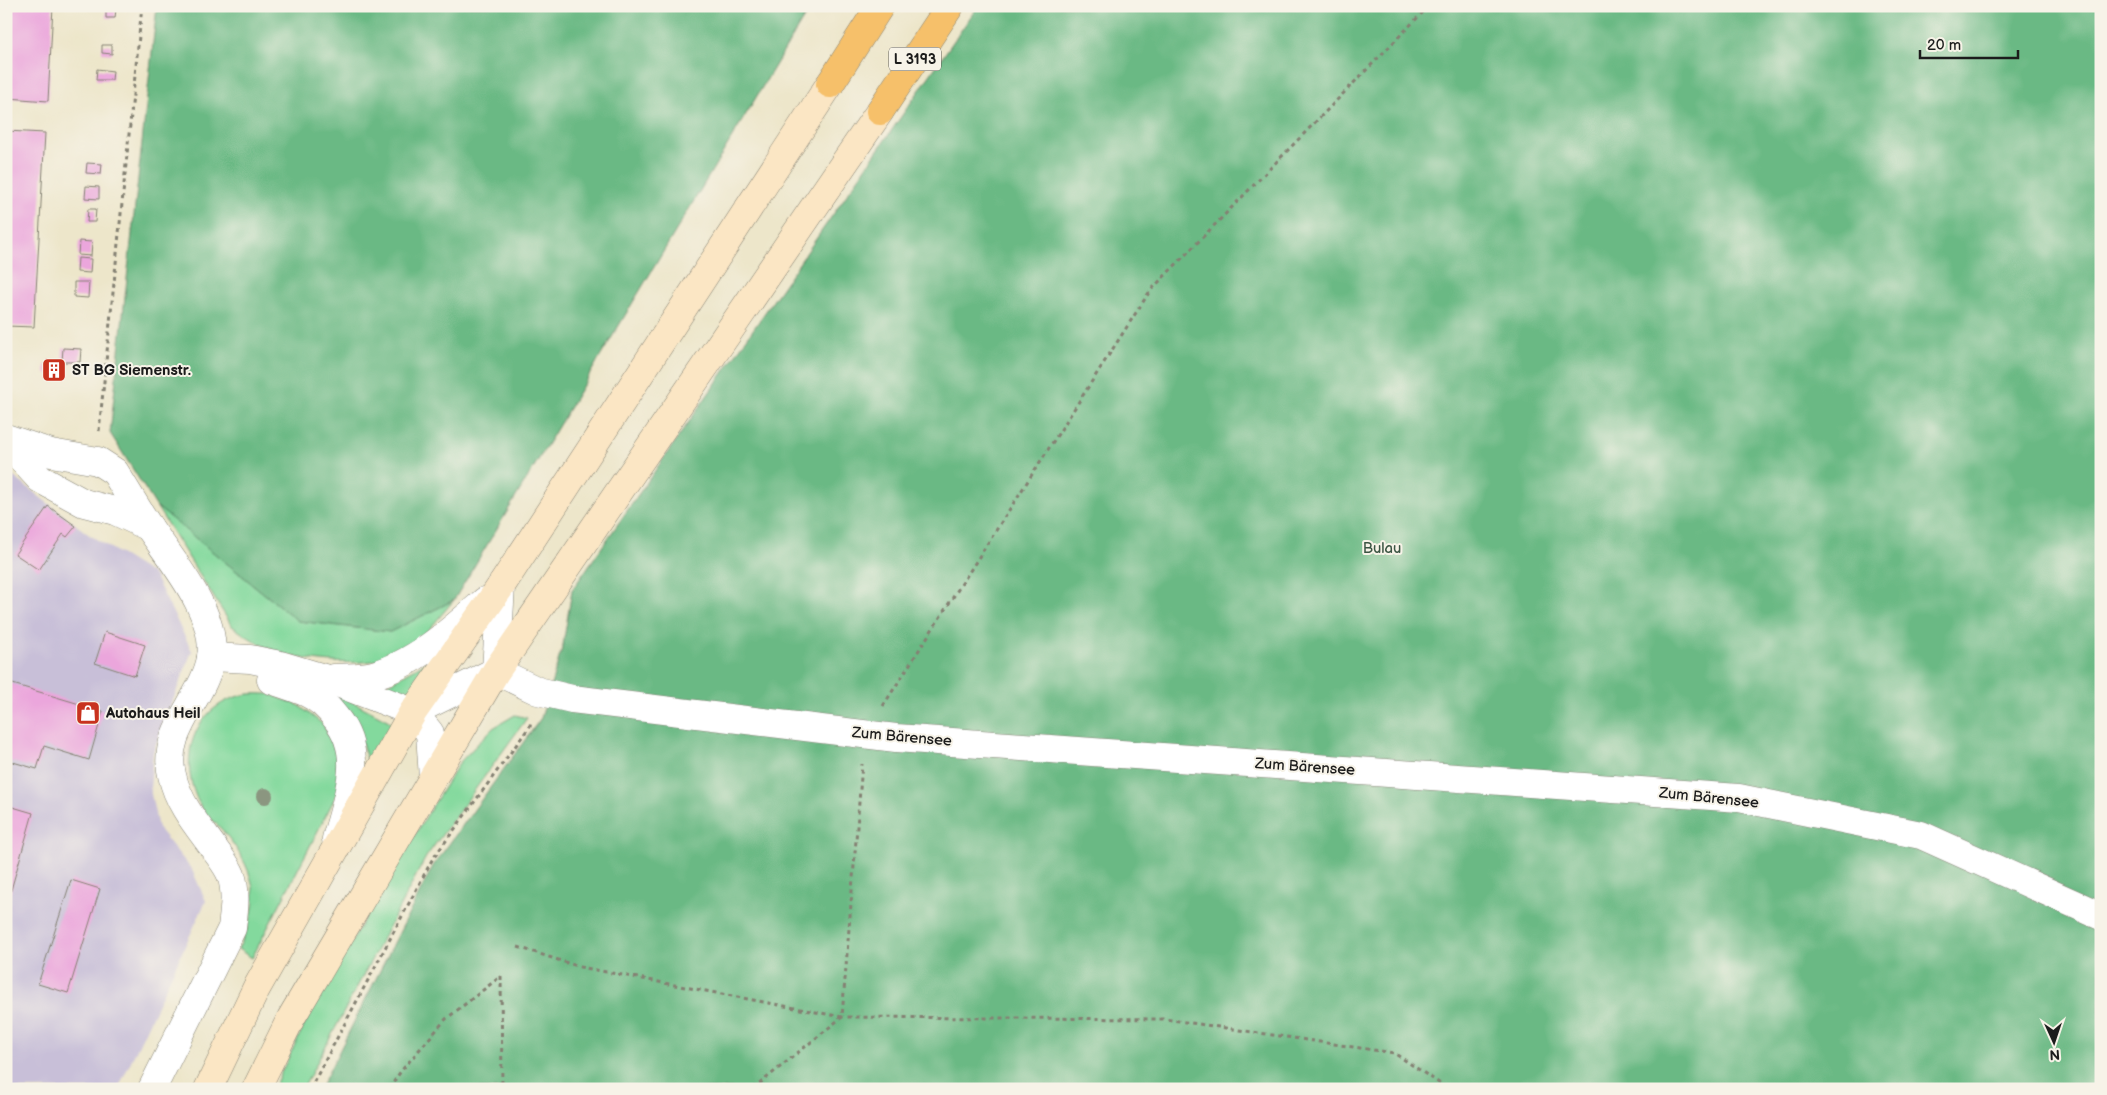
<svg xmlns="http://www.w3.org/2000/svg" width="2107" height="1095" viewBox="0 0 2107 1095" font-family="'Balsamiq Sans',sans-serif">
<rect width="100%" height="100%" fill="#f7f3e8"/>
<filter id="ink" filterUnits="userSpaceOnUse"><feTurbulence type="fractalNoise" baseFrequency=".02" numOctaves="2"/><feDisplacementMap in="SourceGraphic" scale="10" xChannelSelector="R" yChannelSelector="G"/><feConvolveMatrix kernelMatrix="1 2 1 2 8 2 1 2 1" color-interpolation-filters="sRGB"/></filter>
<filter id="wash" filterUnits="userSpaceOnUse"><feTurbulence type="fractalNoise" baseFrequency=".0096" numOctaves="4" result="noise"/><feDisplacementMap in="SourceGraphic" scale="20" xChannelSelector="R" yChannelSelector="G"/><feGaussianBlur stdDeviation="1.12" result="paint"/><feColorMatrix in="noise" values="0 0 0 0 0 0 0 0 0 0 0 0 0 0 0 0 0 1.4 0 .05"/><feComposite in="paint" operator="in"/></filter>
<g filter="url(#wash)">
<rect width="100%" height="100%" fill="#ede6ca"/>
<!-- industrial -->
<path fill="#c8bfd8" d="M6,471L88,534L154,575L192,651L153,752L150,789L158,828L192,870L206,901L118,1089H6Z"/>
<!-- green -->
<g fill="#83d99d" stroke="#507a5c">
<path d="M156,506L298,621L390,632L454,600C438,618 422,642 399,654C371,668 308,663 279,652C261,646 247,637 232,626Z"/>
<path d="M428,661L433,665L411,698L387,687L388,684Z"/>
<path d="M317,683L389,721L392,725L369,766L358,731Z"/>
<path d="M269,694L298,705L324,725L336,753L339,790L252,958L238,949C250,926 259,902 250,876C245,860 234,844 223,831C216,822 204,815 200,805C177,762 191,707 243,695C251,693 261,694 269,694Z"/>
<path d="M515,715L527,718L426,857L303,1089H273L305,1024L383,886L460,762L493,728Z"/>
</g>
<!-- forest -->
<g fill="#6ab984" stroke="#436a50">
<path d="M157,6H811L454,600L390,632L298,621L156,506L110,433Z"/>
<path d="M978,6H2101V1089H320L433,866L541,718L563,645L572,590Z"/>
</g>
<g id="blocks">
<!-- building -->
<g fill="#eba6dc">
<path d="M6,6H53L48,101L8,98V110Z"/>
<path d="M106,8L116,9L115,18H106Z"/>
<path d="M102,45H112V54L102,53Z"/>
<path d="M97,69L113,71L112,80H96Z"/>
<path d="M6,131L45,133L34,327L6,326Z"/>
<path d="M87,163L102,164L101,174L86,173Z"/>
<path d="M86,186L99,187V199L85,198Z"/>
<path d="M88,209H96L95,222H87Z"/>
<path d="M79,241L92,242L91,256L78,255Z"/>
<path d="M78,258L91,259L90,273L77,272Z"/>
<path d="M74,282H89L88,298L74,297Z"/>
<path d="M63,348L81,349L80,362H62Z"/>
<path d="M45,365H62V375L45,374Z"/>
<path d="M48,506L76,526L67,537L63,534L39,570L15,554Z"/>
<path d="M105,632L145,645L135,676L95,663Z"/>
<path d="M6,682L103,711L89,760L44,746L37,769L6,760Z"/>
<path d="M6,805L33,813L7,904H6Z"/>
<path d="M71,880L100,889L68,993L38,984Z"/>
</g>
</g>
</g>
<g filter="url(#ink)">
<use href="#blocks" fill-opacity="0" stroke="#848173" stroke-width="1"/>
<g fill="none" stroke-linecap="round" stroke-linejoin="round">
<defs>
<g id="minor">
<path d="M6,438L51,453L98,461L115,472C126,490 137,509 149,527C172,561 218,614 211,658C204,698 161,731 172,775C178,803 196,824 213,847C219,856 227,865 231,875C237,892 234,911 232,928L152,1089"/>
<path d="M6,442L40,479L84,503L115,511L149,527"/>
<path d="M211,657L250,659L280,665L327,679L413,712L430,733L433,778"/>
<path d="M496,671L538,691L572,699L896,738L1739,798L1921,835L2101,916"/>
<path d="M496,671L501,586"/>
<path d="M334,678C347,677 361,678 373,675C414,665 454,628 485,601"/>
<path d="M271,680C283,684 296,688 307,693C320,699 328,707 336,718C366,755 347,798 336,839"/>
<path d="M413,712L496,671"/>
</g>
<g id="secondary">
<path d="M208,1089L256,989L413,712L501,586L830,84"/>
<path d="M256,1089L291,1018L496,671L880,111"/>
</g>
<g id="trunk">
<path d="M830,84L880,6"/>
<path d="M880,111L950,6"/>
</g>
</defs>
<!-- minor casing -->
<use href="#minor" stroke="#848173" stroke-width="29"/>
<!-- secondary casing -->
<use href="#secondary" stroke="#848173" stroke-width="29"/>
<!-- trunk casing -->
<use href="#trunk" stroke="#848173" stroke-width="29"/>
<!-- path -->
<g stroke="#848173" stroke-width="3" stroke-dasharray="4 4" stroke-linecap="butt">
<path d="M99,431L142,6"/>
<path d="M883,706L1150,291L1429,6"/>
<path d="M518,947L580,967L842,1017L862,764"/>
<path d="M501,976L502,1089"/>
<path d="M310,1089L432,860L530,726L531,720"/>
<path d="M389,1089L401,1071L446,1019L501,976"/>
<path d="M753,1089L842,1017L1165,1019L1394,1053L1448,1089"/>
</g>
<!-- minor -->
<use href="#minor" stroke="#fff" stroke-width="28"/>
<!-- secondary -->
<use href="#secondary" stroke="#fbe6c4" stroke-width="28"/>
<!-- trunk -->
<use href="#trunk" stroke="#f6c06b" stroke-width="28"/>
</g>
<!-- trees -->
<circle fill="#8b9680" cx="265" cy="796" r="8"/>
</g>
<!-- icons -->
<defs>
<symbol id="building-square" viewBox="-11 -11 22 22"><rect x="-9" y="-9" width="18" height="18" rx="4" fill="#c8321e" stroke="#f7f3e8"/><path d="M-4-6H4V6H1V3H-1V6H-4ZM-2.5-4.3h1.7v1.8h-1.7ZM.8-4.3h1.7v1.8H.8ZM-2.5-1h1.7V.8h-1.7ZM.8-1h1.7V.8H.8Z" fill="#fff"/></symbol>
<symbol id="shop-square" viewBox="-11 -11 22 22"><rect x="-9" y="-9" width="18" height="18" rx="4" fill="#c8321e" stroke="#f7f3e8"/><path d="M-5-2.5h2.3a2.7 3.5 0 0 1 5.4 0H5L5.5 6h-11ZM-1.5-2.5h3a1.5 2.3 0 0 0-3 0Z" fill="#fff"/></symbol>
</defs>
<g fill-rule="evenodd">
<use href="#building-square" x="40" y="356" width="28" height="28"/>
<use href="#shop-square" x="74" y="699" width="28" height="28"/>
</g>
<g text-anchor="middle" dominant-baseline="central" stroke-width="4" stroke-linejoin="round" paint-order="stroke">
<!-- shield labels -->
<rect fill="#f7f3e8" stroke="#5e5c59" stroke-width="1" x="889" y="47.5" width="52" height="23" rx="4"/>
<g font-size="14" font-weight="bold" fill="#1c1c1c">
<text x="915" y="59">L 3193</text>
</g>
<!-- poi labels -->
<g font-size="15" font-weight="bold" fill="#1c1c1c" stroke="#f7f3e8" text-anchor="start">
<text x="72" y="370">ST BG Siemenstr.</text>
<text x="106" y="713">Autohaus Heil</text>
</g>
<!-- park labels -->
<g font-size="15" fill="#3b5543" stroke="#f7f3e8">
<text x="1382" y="548">Bulau</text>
</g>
<!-- street labels -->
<g font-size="15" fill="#1c1c1c" stroke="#f7f3e8">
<text transform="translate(902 737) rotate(5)">Zum Bärensee</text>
<text transform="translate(1305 767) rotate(4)">Zum Bärensee</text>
<text transform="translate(1709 798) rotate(6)">Zum Bärensee</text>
</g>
</g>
<!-- margin -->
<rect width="2107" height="1095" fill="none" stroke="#f7f3e8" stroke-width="25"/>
<!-- north arrow -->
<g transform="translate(2054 1042) rotate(177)" stroke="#f7f3e8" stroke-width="4" paint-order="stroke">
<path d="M0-4L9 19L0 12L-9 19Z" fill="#1c1c1c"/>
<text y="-8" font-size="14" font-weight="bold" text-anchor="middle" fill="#1c1c1c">N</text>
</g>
<!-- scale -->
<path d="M1920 50v8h98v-8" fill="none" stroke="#1c1c1c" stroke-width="2.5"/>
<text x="1927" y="50" font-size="15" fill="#1c1c1c" stroke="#f7f3e8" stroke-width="4" paint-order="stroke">20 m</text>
</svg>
